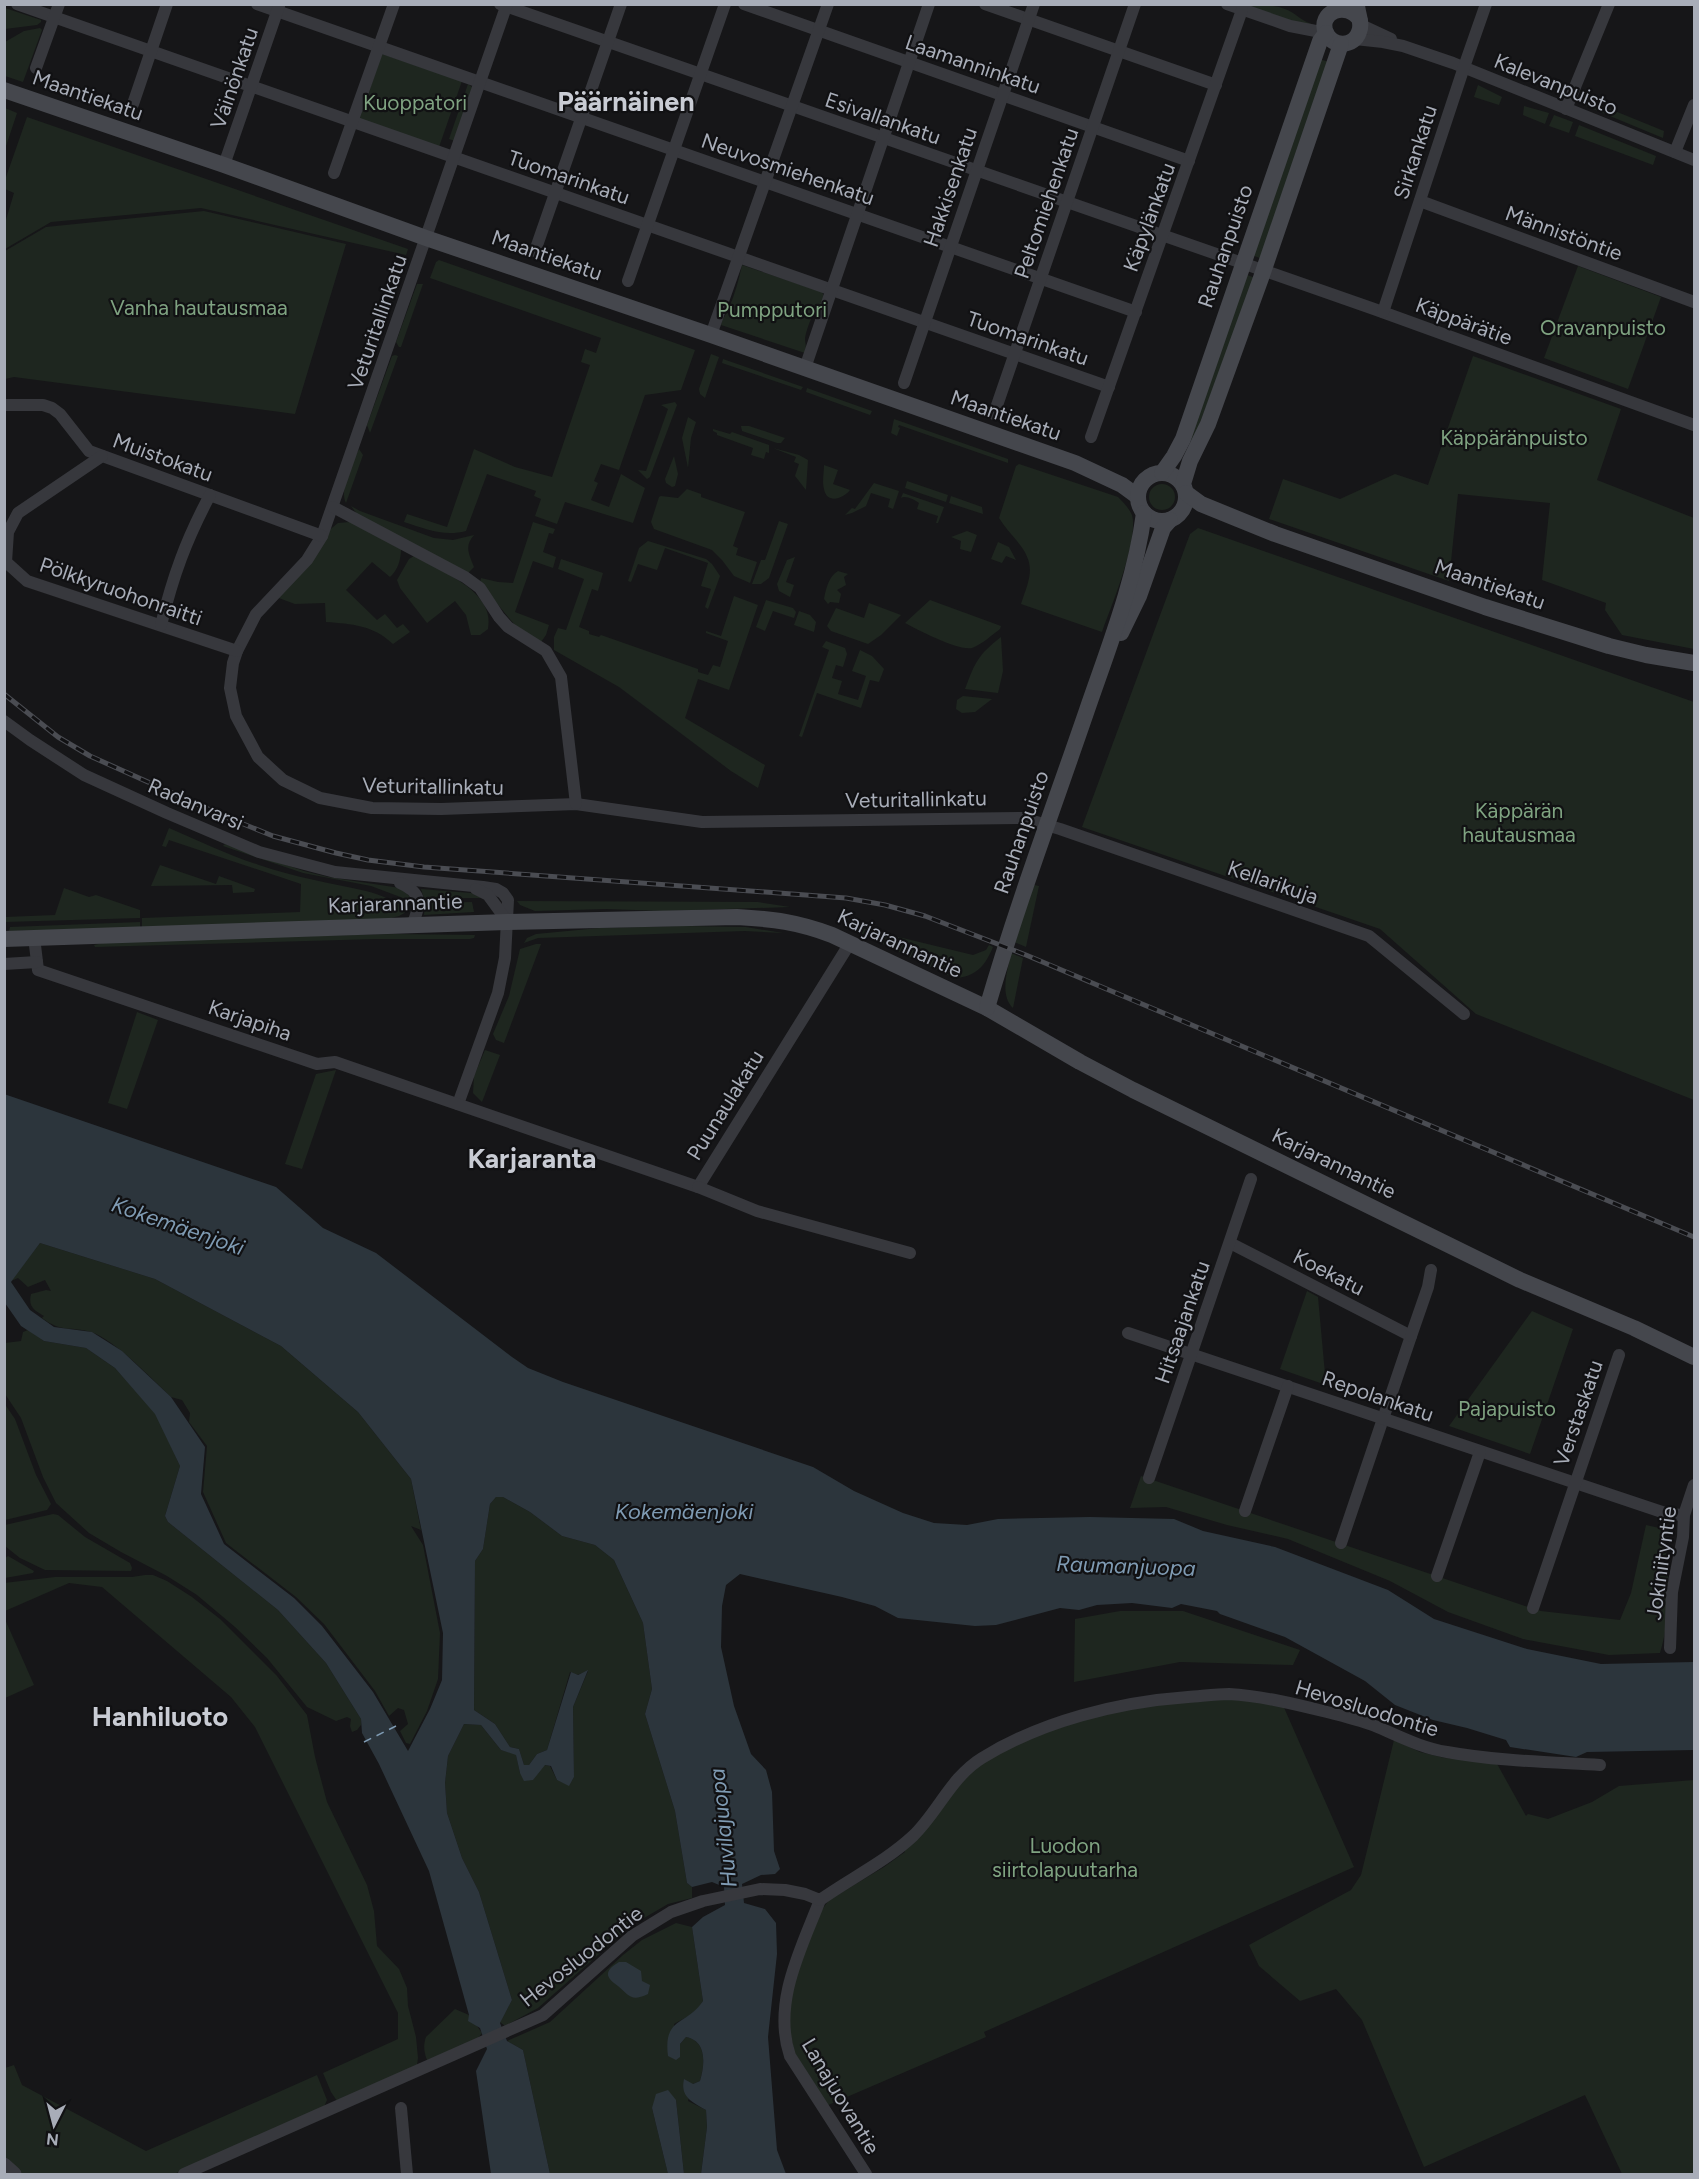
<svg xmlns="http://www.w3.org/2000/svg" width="1699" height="2179" viewBox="0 0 1699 2179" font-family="Figtree,sans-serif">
<rect width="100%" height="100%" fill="#161618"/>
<!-- green -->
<g fill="#1e261f">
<path d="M1240,5C1258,5 1278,3 1293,13C1300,18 1305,22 1314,25L1300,24Z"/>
<path d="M5,8L41,20V22L37,25L5,29Z"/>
<path d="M40,28L42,30L23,82L5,76V42L24,31Z"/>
<path d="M382,54L462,81L439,147L359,120Z"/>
<path d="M1319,59L1329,62L1262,259L1252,255Z"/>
<path d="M468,84L472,87L455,141L449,139Z"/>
<path d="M1478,85L1502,97L1499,105L1474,97Z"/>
<path d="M1578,96L1664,131L1663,138L1581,104Z"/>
<path d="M1524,106L1549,113L1545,124L1523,115Z"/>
<path d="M5,108L17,113L5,149Z"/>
<path d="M1554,115L1573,122L1569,133L1549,126Z"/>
<path d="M27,117L408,249L406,255L201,208L51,222L5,249V223L14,193L5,189V180Z"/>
<path d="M1579,125L1656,156L1653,165L1575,136Z"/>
<path d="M204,211L346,244L295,414L14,377L5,379V251L46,227Z"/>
<path d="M439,260L695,350L681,390L645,395L619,470L601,464L594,481L598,483L591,500L609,507L621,474L645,488L633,523L565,502L557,524L535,516L541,499L534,496L536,491L487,474L466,531C444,537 426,529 404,522L407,514L447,527L474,449L515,467L552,477L590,365L581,362L585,349L596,353L601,338L430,278L436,262Z"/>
<path d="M742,265L822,292L824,296L823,302C814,309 807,327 805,338C805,344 807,347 805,353L721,325C722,317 727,315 729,308C735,294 739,279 742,265Z"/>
<path d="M1578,266L1661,297L1628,389L1544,358Z"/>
<path d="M1245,274L1255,278L1193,441L1188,439Z"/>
<path d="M417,284H423L401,347H399L396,342Z"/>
<path d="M711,354L719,357L705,398L700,394L699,389Z"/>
<path d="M395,355L398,356L370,433L367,425L392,356Z"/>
<path d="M1473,356L1621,409L1597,480L1694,518V649L1622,635L1605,610L1606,603L1542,580L1550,503L1458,494L1449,581L1269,519L1283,479L1340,499L1395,474L1428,485Z"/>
<path d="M723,359L803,387L801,390L722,363Z"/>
<path d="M807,388L872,411L870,415L806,392Z"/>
<path d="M675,402L677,405L650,477L647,479L638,470L646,471L668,409L661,405Z"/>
<path d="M688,417L696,422L691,438L688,468L682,438Z"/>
<path d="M894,419L1008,459V463L899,425L898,427L900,428L897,436L891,433Z"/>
<path d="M741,426H749L785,438L781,443H777L742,431Z"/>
<path d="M713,429L730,434L732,432L769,445V453L766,452L764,459L751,455L753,448L717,435V433L713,431Z"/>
<path d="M773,448L799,455L808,460L806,490L795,476L799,464L794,462L796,457Z"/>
<path d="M359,449L363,455L346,503C339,490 352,461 359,449Z"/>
<path d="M674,456L678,474L675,486L672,487L666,483L665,479Z"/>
<path d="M1019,464L1118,497C1123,502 1129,508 1132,515C1139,540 1111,607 1102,632L1021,604C1030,577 1037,565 1017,541C1011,534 1004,526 999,518L1016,466Z"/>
<path d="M824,465L838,470L833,484L850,490C844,498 827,505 824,489C822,482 824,472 824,465Z"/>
<path d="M907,481L948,495L946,502L905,488Z"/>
<path d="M874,483L899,491L893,509L888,507L890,499L871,493L866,506L852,513L845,515L852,508L855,509Z"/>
<circle cx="1162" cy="497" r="13"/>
<path d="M687,489L701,494V497L745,512L733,546L738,548L736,555L757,562L750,583L734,576L722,560L712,550L654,529L651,522L659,497L661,496L678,498Z"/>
<path d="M903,493L944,507L938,523H936L938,516L917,509L919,503C915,500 905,495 901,498Z"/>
<path d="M951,496L982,507L983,514L949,503Z"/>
<path d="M351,506L360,511L434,538L453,540L474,535C464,546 469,554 474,567L467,574L357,514Z"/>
<path d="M779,521L788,524L769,578L761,584H752L761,560H765Z"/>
<path d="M350,522L401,549C401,559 398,570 390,577L372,562L346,590L377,620L385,614L397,628L403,624L410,632L393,644C373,625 352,624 326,622L325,603L295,604L276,597L327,532L338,523Z"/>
<path d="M533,522L555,529L553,534L549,533L543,552L556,557L553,568L533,561L515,612L549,625L546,635L541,642L519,630L480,583L481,578L498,582L513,583Z"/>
<path d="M1198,528L1694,702V1100L1476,1014L1380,929L1082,827L1190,534Z"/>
<path d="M967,531L977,535L971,552L960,549L961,541L951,537Z"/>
<path d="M648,541L706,559L712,564L720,576L708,609L705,607L711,589L701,586L708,563L665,548L657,570L638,564L631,582L628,581L639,548Z"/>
<path d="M998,542L1009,547L1016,560L1006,556L1002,563L991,559Z"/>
<path d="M414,556C440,571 496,591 488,629L480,635H471L466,615L455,601L427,623L400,588L397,580L409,559Z"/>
<path d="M795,557L786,582L794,585L790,597L779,591L777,584L787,560Z"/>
<path d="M561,559L603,573L598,591L592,589L579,627L589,631V634L599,637L601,635L698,669V672L708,675L713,665L720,667L728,641L706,633V631L721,636L734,596L758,605L729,690L698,679L685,718L765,765L758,788L731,771L619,687L554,650V637L558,628L566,630L584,579L558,569Z"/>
<path d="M838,571L848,574L844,577L846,585L837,590L841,594L839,603L830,602L828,604L824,599C826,588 829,576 838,571Z"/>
<path d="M766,600L793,608L796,612L794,618L773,611L765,631L756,627Z"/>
<path d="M930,600L1001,626L1000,629C992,635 981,645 972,648C958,651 918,630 905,623Z"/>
<path d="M869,603L901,615L881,635L868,644L831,631L827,626L836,608L864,618Z"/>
<path d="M799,611L810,615L816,622L814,632L794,625Z"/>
<path d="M1001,637L1003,671L998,693L965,689C975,662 978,655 1001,637Z"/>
<path d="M826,641L845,648L847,654L843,667L836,665L832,678L842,681L838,694L858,700L866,676L852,671L860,650L872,656L884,669L879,682L870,680L861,708L817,693L802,737L799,736L829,650L822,647Z"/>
<path d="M963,696L992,699L975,712L962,713L956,709L957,700Z"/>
<path d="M169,828C199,841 228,855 259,865C294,877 330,883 366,891C381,894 394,903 410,905C405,917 395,917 383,920L142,928V918L300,912L301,884L169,840L166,847L162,846Z"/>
<path d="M225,844L304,871L328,877L400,888L414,900L403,898L371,886L303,873L223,846Z"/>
<path d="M160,865L216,884L219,876L255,889L254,892L233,893L232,885L151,886Z"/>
<path d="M1034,885L1039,886L1026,947L1014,942Z"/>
<path d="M64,888L89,897L96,895L140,910V918L5,922V917L55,915Z"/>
<path d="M421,889L471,893L482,898H424Z"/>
<path d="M517,901L758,902L790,907L663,911L606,909L535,911L520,905Z"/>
<path d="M472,902L474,912L424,915L425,903Z"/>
<path d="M140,922V928L9,931L10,927Z"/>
<path d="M845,924L973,955L986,950L989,945L993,947C985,966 976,977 954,978L843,925Z"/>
<path d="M683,926L746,927L783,933L745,931L538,938L524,943L527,938L536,934L599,928Z"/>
<path d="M394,934L475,935L474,938L470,939H377L95,947L94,945L111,941Z"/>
<path d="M536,944H541L504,1043L496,1040L493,1034L509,996L520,949Z"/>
<path d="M1011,953L1023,958L1013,1008C999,995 1008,969 1011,953Z"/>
<path d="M137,1012L158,1020L127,1109L108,1103Z"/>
<path d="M485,1050L500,1055L482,1102L473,1093L474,1076Z"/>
<path d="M336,1070L302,1169L285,1164L316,1074Z"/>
<path d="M40,1243L155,1279L281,1346L358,1412L411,1479L421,1530L411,1526L423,1545L440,1633L438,1679L427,1711L410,1744L406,1743L400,1731L408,1724L404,1710L398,1708L389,1716L375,1691L324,1624L296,1597L226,1543L203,1492L207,1446L189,1422L190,1413L182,1400L171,1397C152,1379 115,1340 91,1332C70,1326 62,1333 42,1318L44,1316C34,1310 28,1307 31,1294L46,1290L51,1291L45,1280L28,1287L18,1278L11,1281Z"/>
<path d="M1307,1291L1318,1297L1326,1385L1280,1369Z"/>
<path d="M1532,1311L1573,1329L1530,1454L1449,1426Z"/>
<path d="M28,1330L44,1341L86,1348L115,1368L156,1414L180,1466L165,1516L168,1522L278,1610L326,1663L361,1719V1725L357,1730L352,1732L350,1726L351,1719L347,1717L336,1721L307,1707L267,1658L235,1627L197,1595L167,1576L121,1552L89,1533L56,1503L43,1477L21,1418L5,1394V1343L21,1341L23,1332Z"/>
<path d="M4,1403L15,1419L36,1475L51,1504L47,1510L5,1520Z"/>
<path d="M1141,1476L1525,1606L1541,1611L1620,1620L1631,1593L1646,1525L1664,1529C1669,1570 1672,1613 1660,1653L1609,1655L1523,1639L1448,1612L1390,1581L1288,1539L1227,1525L1166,1507L1130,1508Z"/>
<path d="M496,1497H503L530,1512L562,1536L595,1545L614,1560L643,1623L652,1689L645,1714L675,1811L687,1883L692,1887V1898L668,1904L632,1925L538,2008L505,2026L500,2022L512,2000L479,1892L462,1858L447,1813L445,1783L448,1756L464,1724L481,1725L501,1750L516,1754L520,1773L544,1765L550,1766L557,1780L569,1785L574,1777L573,1707L588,1671L577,1675L570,1672L547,1750L537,1754L529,1765H524L519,1749L510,1747L495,1724L474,1710L475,1561L483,1549L490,1504Z"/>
<path d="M53,1514L58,1515L85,1537L130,1563L132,1568L131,1571L45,1570L20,1558L5,1546V1525Z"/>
<path d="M8,1556L34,1571L33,1573L5,1578V1558Z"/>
<path d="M145,1575H153L167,1581L192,1597L220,1619L277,1676L307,1715L315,1757L327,1802L367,1885L374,1911L377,1946L399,1969L407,1988L408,2006L416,2037L418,2058L417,2065L337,2101L331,2092L323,2073L398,2039V2013L255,1727L231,1697L102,1587L69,1583L5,1611L4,1583L55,1577H132Z"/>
<path d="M1120,1611H1183L1300,1650L1293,1665L1180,1662L1074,1682L1075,1619Z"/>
<path d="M4,1617L34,1685L5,1698H4Z"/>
<path d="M1227,1694L1282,1703L1354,1867L984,2032L986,2037L826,2106L795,2056L788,2021L792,1990L801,1957L821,1911L829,1900L884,1867L905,1852L902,1845L979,1759L1089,1713Z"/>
<path d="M1394,1740L1420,1752L1445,1758L1496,1762L1526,1816L1528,1814L1548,1819L1592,1802L1619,1786L1694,1780V2174H1622L1585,2095L1424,2167L1362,2020L1336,1989L1300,2001L1259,1966L1249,1945L1351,1890L1361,1875Z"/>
<path d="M676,1923L692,1927L703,2001L696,2012L674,2024L680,2057V2044L686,2037C707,2041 705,2064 700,2081L693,2084L688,2101L706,2110L707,2127L701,2174H684L676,2100L652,2108L668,2174H550L523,2050L507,2041L550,2022L623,1955L642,1940Z"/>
<path d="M455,2009L469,2015L482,2033L474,2043L427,2060C424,2052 423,2045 426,2037Z"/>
<path d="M14,2065L22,2085L146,2151L317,2075L327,2100L323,2109L174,2174H21L5,2158V2068Z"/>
</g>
<!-- water -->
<g fill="#2c353c" fill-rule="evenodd">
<path d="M4,1094L276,1187L323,1228L376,1253L512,1357L528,1368L563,1382L813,1467L854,1491L903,1513L934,1523L967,1525L998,1519L1090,1517L1174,1519L1203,1531L1275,1547L1388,1590L1434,1619L1527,1649L1601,1664L1694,1662V1750L1587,1752L1576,1757L1510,1747L1506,1740L1467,1728L1433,1720L1395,1705L1365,1681L1285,1637L1220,1614L1217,1611L1181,1604L1172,1608L1132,1603L1097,1605L1079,1610L1060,1608L996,1625L975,1626L898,1618L875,1606L842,1597L740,1574L726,1585L722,1606L721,1647L734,1706L751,1754L766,1770L772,1792L774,1851L780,1869L775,1874L761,1875L742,1884L744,1903L765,1909L776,1923L777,1954L768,2037L777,2150L786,2174H701L707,2127L706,2110C692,2102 680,2097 684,2079L693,2084L700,2081C705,2064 707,2041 686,2037L680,2044V2057L676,2060L668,2056C663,2017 686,2026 703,2001L692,1927L703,1917L725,1905L724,1887L712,1882L692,1887L687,1883L675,1811L645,1714L652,1689L643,1623L614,1560L595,1545L562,1536L530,1512L503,1497H496L490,1504L483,1549L475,1561L474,1710L495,1724L510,1747L519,1749L524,1765H529L537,1754L547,1750L571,1672L578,1675L588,1670L573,1707L574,1777L569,1786L557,1780L551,1766L545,1765L533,1780L524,1781L520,1773L516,1755L501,1750L481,1725L464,1724L448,1756L445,1783L447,1813L462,1858L479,1892L512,2000L500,2023L507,2041L523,2050L550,2174H491L476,2071L487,2049L480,2028L468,2021L469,2015L429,1871L379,1764L362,1733L361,1719L326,1663L278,1610L168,1522L165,1516L180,1466L155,1414L115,1368L86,1348L44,1341L21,1326L5,1303ZM40,1243L155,1279L281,1346L358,1412L411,1479L443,1633L442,1680L430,1709L408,1751L373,1692L322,1626L294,1598L224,1544L201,1494L205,1447L171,1397L122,1351L92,1332L54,1327L30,1310L11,1282Z"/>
<path d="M619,1962H626L641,1971L642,1981L650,1985L648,1994C631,2002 630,1996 618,1986C605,1977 604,1971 619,1962Z"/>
<path d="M668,2090L676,2100L684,2174H668L652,2108L656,2094Z"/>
</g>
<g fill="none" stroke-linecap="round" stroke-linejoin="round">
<!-- ferry -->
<path stroke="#7f9bb3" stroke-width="1.5" stroke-dasharray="8 6" stroke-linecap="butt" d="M364,1742L396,1726"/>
<!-- minor -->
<g stroke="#37383d" stroke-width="12">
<path d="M17,4L1109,387"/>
<path d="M257,4L1136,312"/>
<path d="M500,4L1374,309L1694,425"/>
<path d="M507,4L322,536L307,560L256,614L237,651L233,663L230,688L236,716L258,757L283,780L320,798L372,808L441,809L576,804L702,822L1023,818L1060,829L1369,936L1464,1014"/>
<path d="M744,4L1189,161"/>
<path d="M985,4L1216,85"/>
<path d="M1227,4L1290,26L1326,33"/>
<path d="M1361,25L1391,39"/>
<path d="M1355,39L1383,42L1403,46L1453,63L1694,160"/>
<path d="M36,68L59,4"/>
<path d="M133,104L167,4"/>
<path d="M1566,109L1609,4"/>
<path d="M1675,152L1694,105"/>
<path d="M224,165L279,6"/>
<path d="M334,173L394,4"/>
<path d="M1420,201L1694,302"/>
<path d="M535,251L621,4"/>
<path d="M628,281L725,4"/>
<path d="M1383,312L1464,67L1486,4"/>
<path d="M711,335L828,4"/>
<path d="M805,368L929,4"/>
<path d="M904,383L1034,4"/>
<path d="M4,405H43L52,408L60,414L89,451L322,536"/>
<path d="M994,414L1135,4"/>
<path d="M1091,437L1242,10"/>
<path d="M102,456L18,513L8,532L6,562L27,581L237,651"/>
<path d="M333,507L465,577L480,588L499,617L508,627L546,651L561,677L576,804"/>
<path d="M161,625C173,576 186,540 210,495"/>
<path d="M4,721L30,740L84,775L167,813L259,852L335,872L483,887L496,889L503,893L508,900L505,958L498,993L458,1104"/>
<path d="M400,883C423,893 421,905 412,925"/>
<path d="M476,889L488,895L507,921"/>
<path d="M34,937L38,970L317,1064L335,1062L698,1187L850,943"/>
<path d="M4,964L37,962"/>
<path d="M698,1187L757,1211L910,1253"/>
<path d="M1230,1243L1411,1336L1341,1543"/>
<path d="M1128,1333L1668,1514L1684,1515"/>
<path d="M1411,1336L1428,1287L1431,1270"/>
<path d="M1149,1478L1251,1179"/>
<path d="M1245,1511L1288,1386"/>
<path d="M1437,1576L1480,1452"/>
<path d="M1533,1608L1619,1355"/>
<path d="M1670,1648L1672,1592L1683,1537L1684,1515L1694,1485"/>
<path d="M820,1900C801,1949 772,2003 790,2056L866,2174"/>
<path d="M401,2108L407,2174"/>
<path d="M184,2174L543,2015L632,1936L671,1912L703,1901L760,1889L785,1890L805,1894L820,1900C851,1878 885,1862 913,1836C938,1812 951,1777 982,1758C1042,1721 1118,1702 1188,1697C1202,1696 1216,1694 1229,1694C1262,1696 1295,1704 1327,1712C1343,1716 1359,1720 1375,1726C1399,1736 1421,1748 1447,1752C1497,1761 1549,1762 1600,1765"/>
</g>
<!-- tertiary -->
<path stroke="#37383d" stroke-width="15" d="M4,2165L14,2174"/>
<!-- secondary -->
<g stroke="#45474d" stroke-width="16">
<path d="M1357,4C1357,13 1363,23 1359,32C1354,47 1333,48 1326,33C1317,12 1347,0 1360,20"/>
<path d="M4,90L224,165L426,238L711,335L1075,463L1122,485L1137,496"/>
<circle cx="1162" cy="497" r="24"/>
<path d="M1162,473L1174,456L1183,439L1320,41L1326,33"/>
<path d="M1183,484L1190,461L1208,424L1261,278L1341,44"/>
<path d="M1186,493L1201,504L1275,534L1485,607L1609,646L1646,655L1694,663"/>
<path d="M1121,633L1139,596L1163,528L1170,520"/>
<path d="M4,939L507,922L737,917C773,919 798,922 832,935L987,1008L1080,1062L1133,1090L1520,1280L1634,1328L1694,1357"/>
<path d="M987,1008C1016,908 1053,809 1087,710C1109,646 1135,581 1144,513"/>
</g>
<defs>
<path id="rail" d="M4,694L58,737L90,756L226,817L273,836L336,853L368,860L424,867L846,898L885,905L925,916L1026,955L1694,1237"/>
</defs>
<!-- rail casing -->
<use href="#rail" stroke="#4a4c52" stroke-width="5"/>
<!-- rail -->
<use href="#rail" stroke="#111113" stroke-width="3" stroke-dasharray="9" stroke-linecap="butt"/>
</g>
<g text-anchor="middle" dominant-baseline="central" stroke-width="4.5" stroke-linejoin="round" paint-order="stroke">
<!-- street labels -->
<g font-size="21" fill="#a8adb8" stroke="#111113">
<text transform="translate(973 64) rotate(19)">Laamanninkatu</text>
<text transform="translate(234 78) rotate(-71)">Väinönkatu</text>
<text transform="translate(1556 84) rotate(22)">Kalevanpuisto</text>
<text transform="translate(88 95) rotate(19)">Maantiekatu</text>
<text transform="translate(883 118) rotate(19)">Esivallankatu</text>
<text transform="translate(1415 152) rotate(-72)">Sirkankatu</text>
<text transform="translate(788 169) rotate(19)">Neuvosmiehenkatu</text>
<text transform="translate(569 177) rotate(19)">Tuomarinkatu</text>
<text transform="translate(950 187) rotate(-71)">Hakkisenkatu</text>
<text transform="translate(1046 203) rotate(-71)">Peltomiehenkatu</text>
<text transform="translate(1149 217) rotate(-70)">Käpylänkatu</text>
<text transform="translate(1564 233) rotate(20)">Männistöntie</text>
<text transform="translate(1225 246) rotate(-71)">Rauhanpuisto</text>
<text transform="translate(547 255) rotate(19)">Maantiekatu</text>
<text transform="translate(1464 321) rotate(20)">Käppärätie</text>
<text transform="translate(377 322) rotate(-71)">Veturitallinkatu</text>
<text transform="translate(1028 338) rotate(19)">Tuomarinkatu</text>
<text transform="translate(1006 415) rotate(19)">Maantiekatu</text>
<text transform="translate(163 457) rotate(20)">Muistokatu</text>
<text transform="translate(1490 584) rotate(19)">Maantiekatu</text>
<text transform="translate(121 591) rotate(19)">Pölkkyruohonraitti</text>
<text transform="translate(433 786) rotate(1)">Veturitallinkatu</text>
<text transform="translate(916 799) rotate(-1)">Veturitallinkatu</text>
<text transform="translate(196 804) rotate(23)">Radanvarsi</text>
<text transform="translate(1021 832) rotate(-71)">Rauhanpuisto</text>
<text transform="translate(1273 882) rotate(19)">Kellarikuja</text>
<text transform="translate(395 903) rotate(-2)">Karjarannantie</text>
<text transform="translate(900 943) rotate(25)">Karjarannantie</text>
<text transform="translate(250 1020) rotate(19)">Karjapiha</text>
<text transform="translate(725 1105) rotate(-58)">Puunaulakatu</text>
<text transform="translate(1334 1163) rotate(26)">Karjarannantie</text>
<text transform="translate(1329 1272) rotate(27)">Koekatu</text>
<text transform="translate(1182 1322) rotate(-71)">Hitsaajankatu</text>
<text transform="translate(1378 1396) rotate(19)">Repolankatu</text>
<text transform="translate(1578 1413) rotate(-71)">Verstaskatu</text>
<text transform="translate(1661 1563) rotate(-82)">Jokiniityntie</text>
<text transform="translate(1367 1708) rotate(17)">Hevosluodontie</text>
<text transform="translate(581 1956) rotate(-38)">Hevosluodontie</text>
<text transform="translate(841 2096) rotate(59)">Lanajuovantie</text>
</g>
<!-- park labels -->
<g font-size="21" fill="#7fa381" stroke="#111113">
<text x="415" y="102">Kuoppatori</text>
<text x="199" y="307">Vanha hautausmaa</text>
<text x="772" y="309">Pumpputori</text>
<text x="1603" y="327">Oravanpuisto</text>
<text x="1514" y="437">Käppäränpuisto</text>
<text x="1519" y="810">Käppärän<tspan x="1519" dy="24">hautausmaa</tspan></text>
<text x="1507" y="1408">Pajapuisto</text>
<text x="1065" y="1845">Luodon<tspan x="1065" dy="24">siirtolapuutarha</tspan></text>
</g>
<!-- water labels -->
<g font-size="22" font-style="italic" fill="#7f9bb3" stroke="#111113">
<text transform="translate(178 1226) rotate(19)">Kokemäenjoki</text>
<text x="684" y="1511">Kokemäenjoki</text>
<text transform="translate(1126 1566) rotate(2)">Raumanjuopa</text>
<text transform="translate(723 1828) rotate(-96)">Huvilajuopa</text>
</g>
<!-- district labels -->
<g font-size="27" font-weight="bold" fill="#c9ccd4" stroke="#111113">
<text x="626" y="101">Päärnäinen</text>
<text x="532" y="1158">Karjaranta</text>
<text x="160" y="1716">Hanhiluoto</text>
</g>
</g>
<!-- border -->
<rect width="1699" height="2179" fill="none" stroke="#a8adb8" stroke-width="12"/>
<!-- north arrow -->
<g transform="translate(54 2125) rotate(186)" stroke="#111113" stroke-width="4.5" paint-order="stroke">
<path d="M0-4.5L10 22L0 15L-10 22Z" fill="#a8adb8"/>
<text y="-9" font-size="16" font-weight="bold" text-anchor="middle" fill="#a8adb8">N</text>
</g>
</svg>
